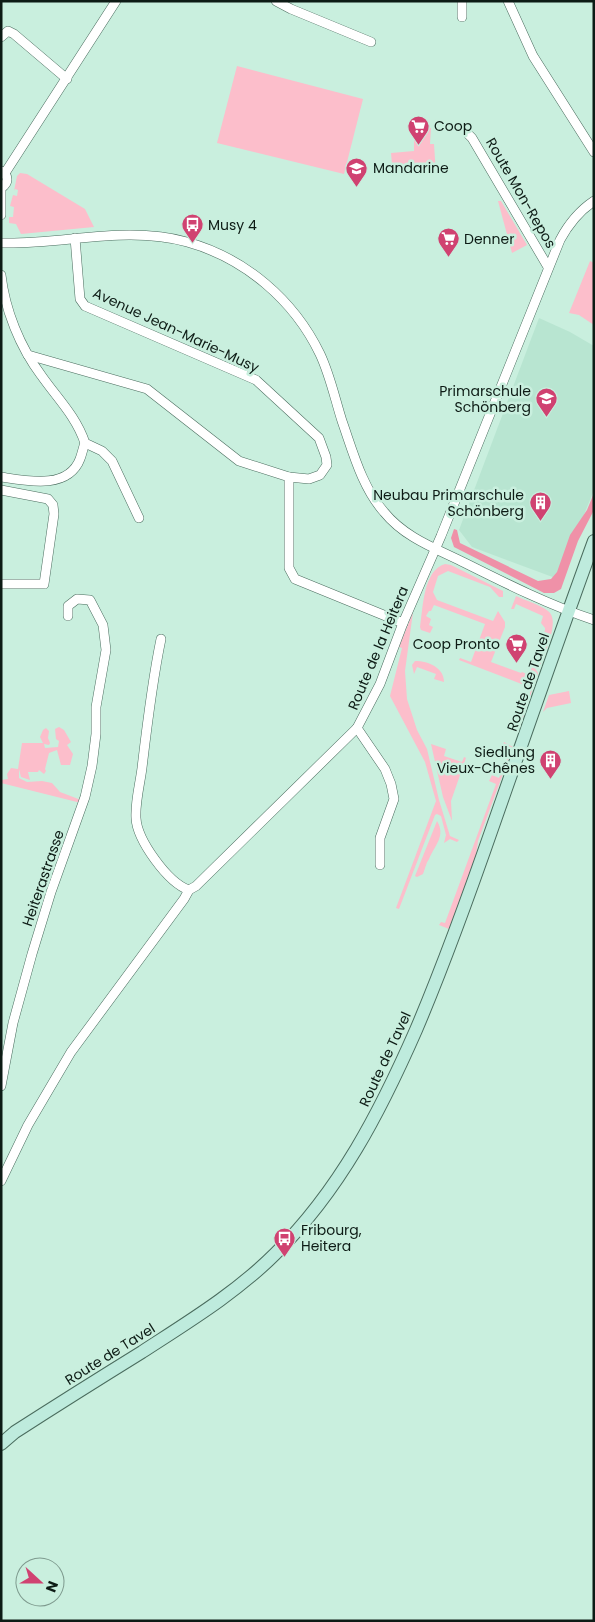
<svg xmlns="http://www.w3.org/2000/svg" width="595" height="1622" viewBox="0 0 595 1622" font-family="Poppins,sans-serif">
<rect width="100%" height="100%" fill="#c9efde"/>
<!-- built -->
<path fill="#b8e5d1" d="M539,318L570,332L594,346V490L558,579L472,547L459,530Z"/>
<!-- green -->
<g fill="#fcbecb">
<path d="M237,66L363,99L344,174L217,143Z"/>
<path d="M431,128L430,144H434L436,174L393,175L391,153L414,151V130Z"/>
<path d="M20,173L27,174L85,209L94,227L21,234L16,224L9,223V217H13L14,207L10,206L13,195L17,196L18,190L15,189L14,191L17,176Z"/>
<path d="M498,201H501L527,245L512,253Z"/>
<path d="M590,261L594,263V325L579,315L569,313Z"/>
<path d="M445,564L451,565L503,591V597H499L490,587L448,571L438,576L433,592L437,600L493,621L498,611L505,622V627L491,662L521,673L522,672L529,675L532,667L535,668L538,673L520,726L518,728L509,725L510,719L519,722L532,688L459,660L460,658L471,662L485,624L434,605L431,611H429L426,616L431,619L429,625L433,627L430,633L421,630L420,627C423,609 423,570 445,564Z"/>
<path d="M516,596C526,601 539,604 548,611C561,620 544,654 540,666L536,657L545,630V628L541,623L543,616L516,604L514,609H511Z"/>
<path d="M413,612L405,671L407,699L417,730L427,749L439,800L450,836L459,840L457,842L450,839L444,843L446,835L441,816L437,814L435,815L399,909L396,908L436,801L425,762L390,696L402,648L399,647Z"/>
<path d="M415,661C429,661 444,668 444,682L434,679L436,674L417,667L414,674L412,665Z"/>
<path d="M569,691L571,703L547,708L543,712L549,695Z"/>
<path d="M59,727L64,730L71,742L67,745L73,754L70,765H61L57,750L49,753L45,769L46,771L44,774L39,770L38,772H28L30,780L21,777L19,769V778L27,782L42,781L52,783L60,792L81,800V803L1,783V780L8,779L7,774L11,768L18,769L22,743H43L40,737L43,730L46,728L49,731L48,738L50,743L49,745L44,744L45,748L58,747L59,741L56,739L55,729Z"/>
<path d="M504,742L513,747L478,841L476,855L449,929L439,925L441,922L445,923L496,784L489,781L492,775L499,778L508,756L500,753Z"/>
<path d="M431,744L446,749L444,756L462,762L464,757L466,758L451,801L452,821L443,797Z"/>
<path d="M437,821C446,836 435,845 429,859C426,863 425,869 423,874L417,877L415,876Z"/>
</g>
<!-- forest -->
<path fill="#ef91a8" d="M594,493V510L578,541L561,589L554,593H544L454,547L451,538L454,529L457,530L460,543L538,581L551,579L557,572L570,535L587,510Z"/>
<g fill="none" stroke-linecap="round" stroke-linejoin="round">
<defs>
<g id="street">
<path d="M276,1L291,9L371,42"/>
<path d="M462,1V17"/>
<path d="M508,1L533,56L594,152"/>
<path d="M1,37L8,31L14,34L67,79"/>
<path d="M468,134L472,138L548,267"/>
<path d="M5,173L116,1"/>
<path d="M1,215V188C9,183 9,175 1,171"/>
<path d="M75,238L80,299L85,306L256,380L319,438L326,457L327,465L320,475L309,479L289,477"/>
<path d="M1,243C64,245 125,225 187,242C245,258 294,300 320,354C330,375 335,399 342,421C353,452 362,487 384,512C405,538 437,549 465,563C507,584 549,605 594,620"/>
<path d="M1,275C5,310 20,347 41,375C57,398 76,416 85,443L102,451L112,461L139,518"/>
<path d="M28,355L147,389L239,461L289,477V568L295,579L403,623"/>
<path d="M1,477C27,481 68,490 80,459C82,454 83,448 85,443"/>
<path d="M1,490L48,499L53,505L54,514L44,584H1"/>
<path d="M161,639C152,682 147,725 142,768C140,784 135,802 136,818C137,840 168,883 189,890L196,886L357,728L380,684L403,623L441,536L560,240C568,225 579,211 594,201"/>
<path d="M357,728L385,769L391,784L394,799L380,838V865"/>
<path d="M1,1086L13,1023L32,954L51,892L85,797L92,766L96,734V707L106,650L103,625L90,600L77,599L68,606V616"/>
<path d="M1,1181L28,1125L71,1052L184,899L189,890"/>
</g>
<path id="secondary" d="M1,1444L15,1432C57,1405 100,1378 142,1352C188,1322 236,1293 275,1254C340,1190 380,1112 416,1030C445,962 470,892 494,823C527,729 560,634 594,541"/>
</defs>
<!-- street casing -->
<use href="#street" stroke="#4a6c5e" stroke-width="10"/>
<!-- secondary casing -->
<use href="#secondary" stroke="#4a6c5e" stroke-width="14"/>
<!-- street -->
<use href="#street" stroke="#fff" stroke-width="9"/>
<!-- secondary -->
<use href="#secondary" stroke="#beebdd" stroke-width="12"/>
</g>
<!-- icons -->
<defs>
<symbol id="supermarket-pin" viewBox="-11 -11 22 30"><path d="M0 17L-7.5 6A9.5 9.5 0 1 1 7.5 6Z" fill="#d04271" stroke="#c9efde"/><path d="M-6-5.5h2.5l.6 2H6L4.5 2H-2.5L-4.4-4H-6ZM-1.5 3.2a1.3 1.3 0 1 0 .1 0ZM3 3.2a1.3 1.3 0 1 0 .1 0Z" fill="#fff"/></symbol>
<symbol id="school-pin" viewBox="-11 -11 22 30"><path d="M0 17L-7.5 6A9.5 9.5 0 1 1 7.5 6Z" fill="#d04271" stroke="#c9efde"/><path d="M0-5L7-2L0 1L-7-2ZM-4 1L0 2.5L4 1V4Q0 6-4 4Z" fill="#fff"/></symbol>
<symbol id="bus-pin" viewBox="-11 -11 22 30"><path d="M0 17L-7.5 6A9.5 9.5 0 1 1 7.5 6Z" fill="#d04271" stroke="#c9efde"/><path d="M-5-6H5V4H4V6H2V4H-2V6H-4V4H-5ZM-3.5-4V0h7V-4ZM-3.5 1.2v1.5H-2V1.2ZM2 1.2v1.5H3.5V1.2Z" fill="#fff"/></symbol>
<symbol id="building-pin" viewBox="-11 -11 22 30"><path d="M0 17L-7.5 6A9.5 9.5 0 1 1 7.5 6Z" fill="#d04271" stroke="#c9efde"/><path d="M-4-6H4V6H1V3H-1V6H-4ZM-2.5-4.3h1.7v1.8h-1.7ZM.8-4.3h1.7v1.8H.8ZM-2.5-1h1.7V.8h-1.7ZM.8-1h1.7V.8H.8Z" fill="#fff"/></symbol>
</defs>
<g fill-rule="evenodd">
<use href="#supermarket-pin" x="406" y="114" width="25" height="34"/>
<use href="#school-pin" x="344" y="156" width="25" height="34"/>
<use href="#bus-pin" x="180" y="212" width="25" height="34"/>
<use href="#supermarket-pin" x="436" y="226" width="25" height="34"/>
<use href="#school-pin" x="534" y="386" width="25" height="34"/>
<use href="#building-pin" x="528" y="490" width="25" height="34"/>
<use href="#supermarket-pin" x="504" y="632" width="25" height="34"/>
<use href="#building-pin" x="538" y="748" width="25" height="34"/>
<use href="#bus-pin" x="272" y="1226" width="25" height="34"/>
</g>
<g text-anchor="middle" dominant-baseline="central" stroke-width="5" stroke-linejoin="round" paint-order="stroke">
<!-- poi labels -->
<g font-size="14" fill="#0d1b15" stroke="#c9efde" text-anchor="start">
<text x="434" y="126">Coop</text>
<text x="373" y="168">Mandarine</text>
<text x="208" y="225">Musy 4</text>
<text x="464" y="239">Denner</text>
<text x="531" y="391" text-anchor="end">Primarschule<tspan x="531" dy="16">Schönberg</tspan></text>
<text x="524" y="495" text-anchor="end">Neubau Primarschule<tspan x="524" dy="16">Schönberg</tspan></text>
<text x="500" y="644" text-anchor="end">Coop Pronto</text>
<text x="535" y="752" text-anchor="end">Siedlung<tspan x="535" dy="16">Vieux-Chênes</tspan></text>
<text x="301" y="1230">Fribourg,<tspan x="301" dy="16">Heitera</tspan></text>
</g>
<!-- street labels -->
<g font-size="14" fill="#0d1b15" stroke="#c9efde">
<text transform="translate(521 193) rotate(60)">Route Mon-Repos</text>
<text transform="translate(176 330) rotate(25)">Avenue Jean-Marie-Musy</text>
<text transform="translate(378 648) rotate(-67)">Route de la Heitera</text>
<text transform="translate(528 682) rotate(-71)">Route de Tavel</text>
<text transform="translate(43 878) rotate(-71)">Heiterastrasse</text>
<text transform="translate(385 1059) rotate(-65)">Route de Tavel</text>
<text transform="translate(110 1354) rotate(-32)">Route de Tavel</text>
</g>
</g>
<!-- border -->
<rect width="595" height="1622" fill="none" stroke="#0d1b15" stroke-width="5"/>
<!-- north arrow -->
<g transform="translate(40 1582) rotate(111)"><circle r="24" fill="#c9efde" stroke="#7e9a8e"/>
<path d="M0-4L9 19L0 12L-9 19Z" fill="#d04271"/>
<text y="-8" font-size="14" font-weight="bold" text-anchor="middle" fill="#0d1b15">N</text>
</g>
</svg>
